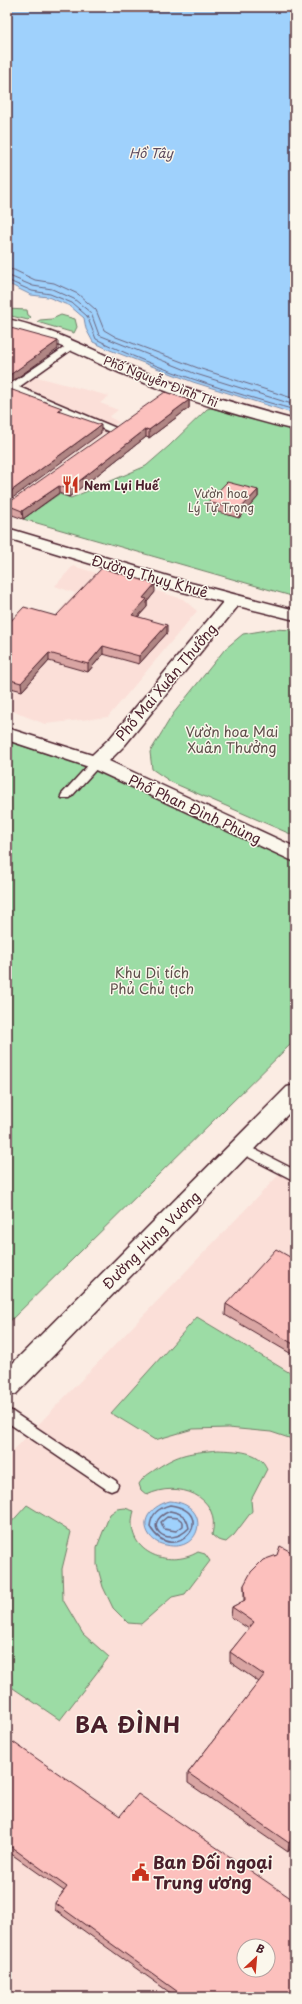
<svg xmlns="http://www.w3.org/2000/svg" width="302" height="2004" viewBox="0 0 302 2004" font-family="'Playpen Sans',sans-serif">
<rect width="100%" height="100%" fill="#fbece3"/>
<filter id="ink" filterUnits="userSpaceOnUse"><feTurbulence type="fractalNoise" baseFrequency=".025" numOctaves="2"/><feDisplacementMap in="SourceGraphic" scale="8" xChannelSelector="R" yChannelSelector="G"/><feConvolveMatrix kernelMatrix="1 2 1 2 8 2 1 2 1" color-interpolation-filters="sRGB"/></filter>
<g filter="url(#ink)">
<!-- built -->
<g fill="#fbdfd8" fill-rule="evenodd">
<path d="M7,369L109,396L100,403L118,410L109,417L119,422L7,503Z"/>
<path d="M73,566L183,599L197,611L108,717L45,724L7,709V672L75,593L55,586Z"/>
<path d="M295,1158V1997H7V1457ZM244,1946H268V1970H244Z"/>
</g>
<!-- green -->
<g fill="#9cdca5" stroke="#737e68">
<path d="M7,309L27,310L28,315L31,317L28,320L7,315Z"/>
<path d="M61,315L75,319L77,327L74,333L37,322L40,320L52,319Z"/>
<path d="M211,408L295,430V597L23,519L59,494L71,498L146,466L169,446L207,409Z"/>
<path d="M273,629L295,630V836L171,782L152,769L150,752L173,714L225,649L243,634Z"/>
<path d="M7,741L81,765L295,861V1040L7,1324Z"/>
<path d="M197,1317L295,1376V1440L271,1432L228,1428L193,1429L155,1440L111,1413Z"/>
<path d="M218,1450C235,1451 260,1450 267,1469L251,1500L252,1511L234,1535L226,1542L218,1540L212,1535C222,1495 177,1480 147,1495L141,1490L139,1484C144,1476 149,1474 156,1469C180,1453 189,1453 218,1450Z"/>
<path d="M27,1505L71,1532L62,1569L63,1600L83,1634L109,1657L60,1720L7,1684V1527Z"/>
<path d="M125,1508L134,1511C122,1551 168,1570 198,1552L205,1554L210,1561L185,1594L172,1597L141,1624L128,1623L113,1608L103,1587L97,1565V1547L110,1514L117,1509Z"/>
</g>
<!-- water -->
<g fill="#9fd1fc" stroke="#7d8aa8">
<path d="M7,7H295V414L193,382L110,350L93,342L86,329L84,318L70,306L48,297L31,295L7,283Z"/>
<path d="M170,1501C213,1504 202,1554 166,1545C159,1544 154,1541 150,1536C138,1519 154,1505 170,1501Z"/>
</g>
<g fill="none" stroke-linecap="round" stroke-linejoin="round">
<!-- shore-far1 -->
<g stroke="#6c667f" stroke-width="1">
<path d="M7,269L14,270L35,280L54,283L78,294L96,310L104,330L116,337L198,368L295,399"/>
<path d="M7,275L33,286L52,289L74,299L91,313L99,335L196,374L295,405"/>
<path d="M7,280L32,291L50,294L72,303L87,316L96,339C160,371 227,391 295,410"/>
</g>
<!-- shore -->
<g stroke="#6c667f" stroke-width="1.5">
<path d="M170,1505C221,1512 175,1569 150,1527C151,1514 158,1508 170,1505Z"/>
<path d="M170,1511C181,1513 187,1516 189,1528C167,1551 139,1524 170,1511Z"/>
<path d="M167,1517L178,1518L183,1522V1526L176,1531L164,1529L161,1522Z"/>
</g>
<defs>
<g id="service">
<path d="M71,343H74L78,345L19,387L116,428V432H110L13,391L7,392V387L9,385Z"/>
<path d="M96,760L101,763L100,765L70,798H62L61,796L62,794L92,761Z"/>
<path d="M242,1143L295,1170V1181L237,1151L236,1148L237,1145Z"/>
<path d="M7,1408L116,1481L118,1485L116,1489L111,1491L106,1489L7,1422Z"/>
</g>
<path id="tertiary" d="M7,319C55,329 96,352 141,371C191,391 243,406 295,420V430C238,416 182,399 128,376C87,360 50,337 7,329Z"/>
<g id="secondary">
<path d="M7,528L191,583L295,610V620L238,606L125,745L109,761L295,847V862L89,767L7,740V728L92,755L111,737L223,602L179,591L7,538Z"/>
<path d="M295,1085V1107L16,1394L7,1397V1369L287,1087Z"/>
</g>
</defs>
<!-- service casing -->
<use href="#service" stroke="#4a1f2b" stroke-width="3"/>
<!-- tertiary casing -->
<use href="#tertiary" stroke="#4a1f2b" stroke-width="3"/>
<!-- secondary casing -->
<use href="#secondary" stroke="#4a1f2b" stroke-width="3"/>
<!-- service -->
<use href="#service" fill="#fbf7ec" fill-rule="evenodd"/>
<!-- tertiary -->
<use href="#tertiary" fill="#fbf7ec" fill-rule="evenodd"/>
<!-- secondary -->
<use href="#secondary" fill="#fbf7ec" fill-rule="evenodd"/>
</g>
<!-- wall -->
<g fill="#d9a5a3" stroke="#4a1f2b">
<path d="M189,400V408L149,438L146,437L69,497L59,493L23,519L7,513V504Z"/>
<path d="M258,490V497L239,518L208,509V502Z"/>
<path d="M155,592L147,602V607L138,617L167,633L139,664L103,654L88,672L49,661L22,691L7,687V625L56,616Z"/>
<path d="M295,1260V1356L225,1315L226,1304Z"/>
<path d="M295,1554V1842L288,1852L188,1783V1773L259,1682L230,1662V1652L249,1629L231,1617L232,1607L244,1601V1585Z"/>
<path d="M7,1738L295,1997H176L55,1910V1903L64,1891L7,1851Z"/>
</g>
<!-- shaded-wall -->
<g fill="#b08684" stroke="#4a1f2b">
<path d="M58,341V349L7,385V377L8,376Z"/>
<path d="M189,400V408L149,438V430Z"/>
<path d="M101,425V433L7,502V494Z"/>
<path d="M146,429V437L69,497V489Z"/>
<path d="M59,486V493L23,519L22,511Z"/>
<path d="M258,490V497L239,518V510Z"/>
<path d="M155,584V592L147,602V607L132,623V615L143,598Z"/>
<path d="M167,625V633L139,664V656Z"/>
<path d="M103,646V654L88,672V664Z"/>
<path d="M49,653V661L22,691L21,683Z"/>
<path d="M295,1834V1842L288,1852L289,1843Z"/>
</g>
<!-- building -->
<g fill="#fcc0bd" stroke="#4a1f2b" fill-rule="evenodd">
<path d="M7,327L58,341L7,377Z"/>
<path d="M7,388L62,408L58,410L101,425L7,494Z"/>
<path d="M165,392L189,400L149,430L146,429L69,489L59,486L22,511L7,505V504Z"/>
<path d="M227,482L258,490L239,510L208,502Z"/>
<path d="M102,568L155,584L143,598L147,599L132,615L167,625L139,656L103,646L88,664L49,653L21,683L7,679V625L24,607L56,616Z"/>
<path d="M276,1249L295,1260V1345L226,1304Z"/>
<path d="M280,1546L295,1554V1834L289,1843L188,1773L264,1675L230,1652L254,1622L232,1607L245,1600L244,1585L251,1572L263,1560L277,1555Z"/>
<path d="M7,1738L120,1816L138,1794L295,1901V1997H185L55,1903L67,1887L7,1844ZM244,1946H268V1970H244Z"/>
</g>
</g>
<!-- icons -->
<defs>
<symbol id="restaurant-bare" viewBox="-9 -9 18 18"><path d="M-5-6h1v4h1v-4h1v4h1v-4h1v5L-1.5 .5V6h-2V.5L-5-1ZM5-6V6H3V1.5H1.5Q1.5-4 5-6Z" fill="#c8321e" stroke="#fbf7ec" stroke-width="2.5" paint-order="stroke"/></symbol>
<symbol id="civic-bare" viewBox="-9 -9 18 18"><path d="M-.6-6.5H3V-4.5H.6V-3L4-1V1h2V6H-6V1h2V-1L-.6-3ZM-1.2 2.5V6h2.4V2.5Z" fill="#c8321e" stroke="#fbf7ec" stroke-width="2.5" paint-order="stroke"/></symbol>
</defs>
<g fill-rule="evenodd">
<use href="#restaurant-bare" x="58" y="472" width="25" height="25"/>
<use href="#civic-bare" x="128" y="1860" width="25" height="25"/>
</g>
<g text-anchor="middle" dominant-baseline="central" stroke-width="3" stroke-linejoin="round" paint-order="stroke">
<!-- far-street labels -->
<g font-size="12" fill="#4a1f2b" stroke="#fbf7ec">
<text transform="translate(161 381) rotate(21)">Phố Nguyễn Đình Thi</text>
</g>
<!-- far-poi labels -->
<g font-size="12" font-weight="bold" fill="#4a1f2b" stroke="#fbf7ec" text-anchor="start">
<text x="84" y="485">Nem Lụi Huế</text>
</g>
<!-- far-park labels -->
<g font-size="12" fill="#5e4e4a" stroke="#fbf7ec">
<text x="221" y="493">Vườn hoa<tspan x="221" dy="14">Lý Tự Trọng</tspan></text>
</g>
<!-- far-water labels -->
<g font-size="13" font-style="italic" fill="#5f4c5f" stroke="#fbf7ec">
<text x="151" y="152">Hồ Tây</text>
</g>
<!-- street labels -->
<g font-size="14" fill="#4a1f2b" stroke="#fbf7ec">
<text transform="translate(150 576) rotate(16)">Đường Thụy Khuê</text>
<text transform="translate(166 682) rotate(-50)">Phố Mai Xuân Thưởng</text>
<text transform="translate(195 809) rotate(25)">Phố Phan Đình Phùng</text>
<text transform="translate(151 1240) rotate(-45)">Đường Hùng Vương</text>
</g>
<!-- park labels -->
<g font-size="14" fill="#5e4e4a" stroke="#fbf7ec">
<text x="232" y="731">Vườn hoa Mai<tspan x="232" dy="16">Xuân Thưởng</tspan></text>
<text x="152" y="972">Khu Di tích<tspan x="152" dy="16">Phủ Chủ tịch</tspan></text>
</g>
<!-- near-poi labels -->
<g font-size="17" font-weight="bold" fill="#4a1f2b" stroke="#fbf7ec" text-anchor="start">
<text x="153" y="1862">Ban Đối ngoại<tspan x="153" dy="20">Trung ương</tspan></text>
</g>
<!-- near-district labels -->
<g font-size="22" font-weight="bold" letter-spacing="1" fill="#4a1f2b" stroke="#fbf7ec">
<text x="128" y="1723">BA ĐÌNH</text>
</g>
</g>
<!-- margin -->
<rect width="302" height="2004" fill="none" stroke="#fbf7ec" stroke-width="24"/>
<rect x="12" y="12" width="278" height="1980" fill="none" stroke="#4a1f2b" stroke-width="1.5" filter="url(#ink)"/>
<!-- north arrow -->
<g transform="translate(256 1958) rotate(26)"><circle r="19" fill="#fbf7ec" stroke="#b4a19f"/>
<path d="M0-3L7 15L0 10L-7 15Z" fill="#c8321e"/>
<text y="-6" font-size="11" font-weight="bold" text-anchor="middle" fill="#4a1f2b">B</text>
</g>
</svg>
